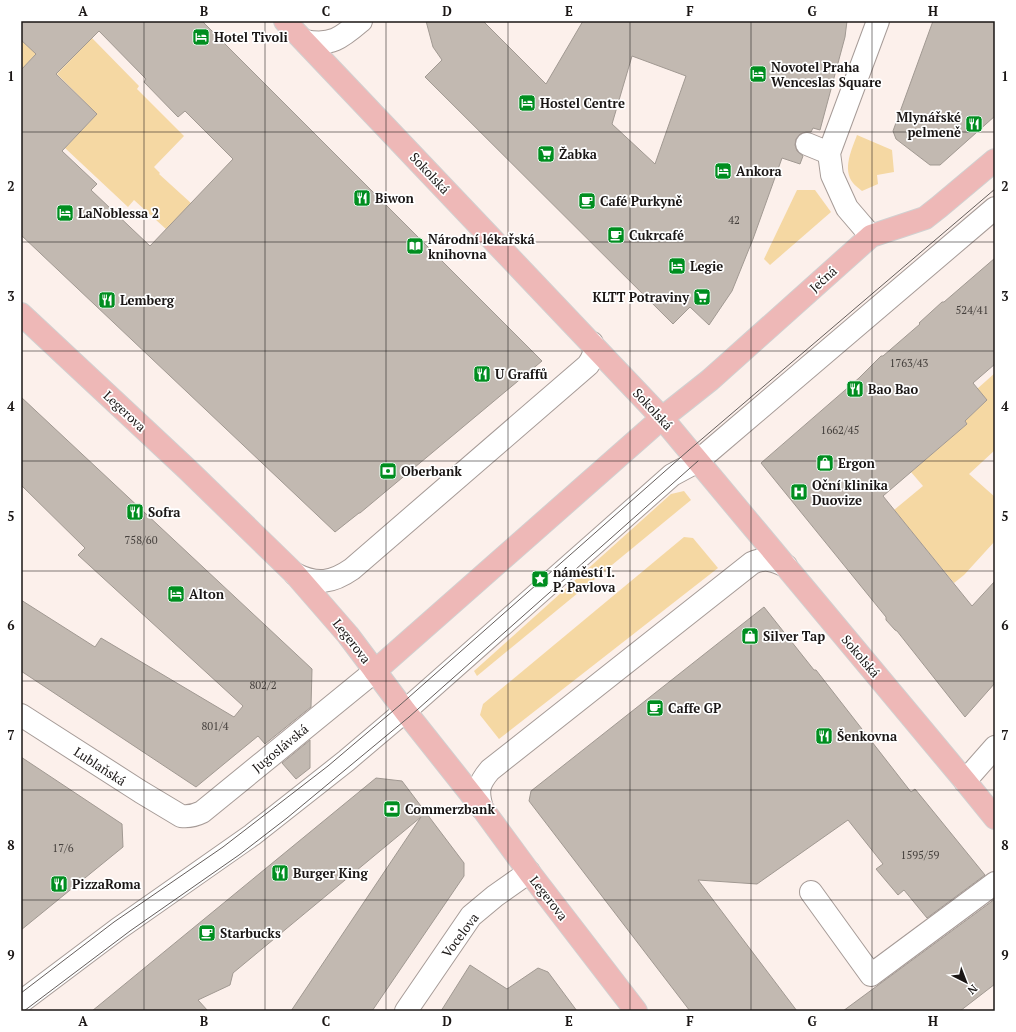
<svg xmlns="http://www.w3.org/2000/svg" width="1016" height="1032" viewBox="0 0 1016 1032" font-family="'PT Serif',serif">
<rect width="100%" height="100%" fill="#fcf0eb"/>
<!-- green -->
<g fill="#f5d8a3">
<path d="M92,38L139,86L137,89L184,136L154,167L160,173L159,174L192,204L166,229L134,200L128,207L65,148L97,114L57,74Z"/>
<path d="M21,40L36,54L21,70Z"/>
<path d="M857,135L892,150L894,172L877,175L878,184L862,191C859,188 855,186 853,183C842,169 852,149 857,135Z"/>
<path d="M797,190H815L831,212L770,265L764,259Z"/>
<path d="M995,373V450L969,474L995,497V541L964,575L954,583L894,510L923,486L911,472L967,424L965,421L987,400L977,389Z"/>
<path d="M684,491L691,500L477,676L474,671L671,494Z"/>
<path d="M684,537L693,538L718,568L499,739L480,715L483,704Z"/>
</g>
<!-- building -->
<g fill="#c2b9b1" stroke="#a19992" fill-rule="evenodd">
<path d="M21,21H202L542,361L360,513H359L335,532L21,235V70L36,54L21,40ZM99,31L146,79L144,82L178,117L185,111L233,159L150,246L91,190L97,184L62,151L97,114L56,74Z"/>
<path d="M426,21H483L546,84L583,21H847L845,37L820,130L813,128L811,132H806L800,134L796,139L795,145L797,151L803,156L800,164L782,158L753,239L732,291L709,325L690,307L673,324L425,77L442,60L433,47ZM632,56L686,76L655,164L612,124Z"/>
<path d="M933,21H995V116L940,165H930L896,139L893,131Z"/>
<path d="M995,258V364L973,383L987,400L965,421L967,424L883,496L972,606L995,581V683L965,717L897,631L895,630L886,620V617L761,463L859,378L881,356H883L920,324L919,323L942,302H944Z"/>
<path d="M21,397L312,669L311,707L265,744L258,736L196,787L21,671V600L95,647L101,638L234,717L243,706L78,555L85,548L21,485Z"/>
<path d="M764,607L814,670H816L911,792L915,789L985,875L927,918L904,890L898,895L876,869L883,864L848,820L757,884L698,880L797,1011H690L529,801L531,791Z"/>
<path d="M310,740V768L296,779L282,763Z"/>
<path d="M21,757L122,824L123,847L21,930Z"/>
<path d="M376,778L402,781L464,863V876L372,1011H291L421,817L233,973L230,985L198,1000L208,1011H92Z"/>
<path d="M995,899V984L960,1011H843Z"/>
<path d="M470,965L507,989L538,968L548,972L577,1011H441Z"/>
</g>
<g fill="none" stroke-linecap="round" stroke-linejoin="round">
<defs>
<g id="minor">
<path d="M305,41C332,46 341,38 361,21"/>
<path d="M807,144L829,153"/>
<path d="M871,236L847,208L832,175L829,153L878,21"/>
<path d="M295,574C317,585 332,583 352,569L588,365C593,358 596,352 592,343"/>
<path d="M21,715L141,792L181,816C189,817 194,816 202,812L375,671"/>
<path d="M965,781L995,747"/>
<path d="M482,808C477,791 478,784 490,770L752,563C765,557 773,560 786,566"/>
<path d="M811,892L871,975L995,883"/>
<path d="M21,1002L118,929L252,835L346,761L405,711L672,475L698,461L995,208"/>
<path d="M406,1011L471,916L495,896L529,872"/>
</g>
<g id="major">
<path d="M285,21L662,418L965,781L995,818"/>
<path d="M21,314L188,470L295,574L348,635L405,711L482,808L529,872L636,1011"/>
<path d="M375,671L662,418L710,380L871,236L925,218L939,207L995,160"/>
</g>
</defs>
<!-- minor casing -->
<use href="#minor" stroke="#a69b97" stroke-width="24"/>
<!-- major casing -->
<use href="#major" stroke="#d1d0d0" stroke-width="24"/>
<!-- minor -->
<use href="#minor" stroke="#fff" stroke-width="22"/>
<!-- major -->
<use href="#major" stroke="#eeb8b7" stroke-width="22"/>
<!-- tram -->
<g stroke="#655e5c" stroke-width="1">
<path d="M21,993L114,922L223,847L328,766L400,705L689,450L995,189"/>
<path d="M24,1011L130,931L239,855L287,818L409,717L698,461"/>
</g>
</g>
<!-- grid -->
<path fill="none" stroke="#1a1615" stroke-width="1" stroke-opacity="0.55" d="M144,21V1011M265,21V1011M386,21V1011M508,21V1011M630,21V1011M751,21V1011M872,21V1011M21,132H995M21,242H995M21,351H995M21,461H995M21,571H995M21,681H995M21,790H995M21,900H995"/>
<!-- icons -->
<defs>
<symbol id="hotel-square" viewBox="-11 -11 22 22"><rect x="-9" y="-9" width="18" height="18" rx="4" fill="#008e20" stroke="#fff"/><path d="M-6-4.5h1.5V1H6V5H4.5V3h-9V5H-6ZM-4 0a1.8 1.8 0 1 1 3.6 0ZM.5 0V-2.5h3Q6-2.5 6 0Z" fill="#fff"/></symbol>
<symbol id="restaurant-square" viewBox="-11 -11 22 22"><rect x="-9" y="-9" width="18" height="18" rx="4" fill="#008e20" stroke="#fff"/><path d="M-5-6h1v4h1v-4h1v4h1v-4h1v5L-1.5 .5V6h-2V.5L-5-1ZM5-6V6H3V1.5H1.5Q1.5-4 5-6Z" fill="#fff"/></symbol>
<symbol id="supermarket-square" viewBox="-11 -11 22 22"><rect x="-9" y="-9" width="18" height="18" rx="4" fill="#008e20" stroke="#fff"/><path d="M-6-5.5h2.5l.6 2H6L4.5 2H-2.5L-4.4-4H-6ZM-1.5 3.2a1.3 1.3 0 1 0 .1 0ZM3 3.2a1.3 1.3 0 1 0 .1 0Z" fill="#fff"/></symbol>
<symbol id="cafe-square" viewBox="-11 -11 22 22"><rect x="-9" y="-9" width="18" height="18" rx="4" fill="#008e20" stroke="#fff"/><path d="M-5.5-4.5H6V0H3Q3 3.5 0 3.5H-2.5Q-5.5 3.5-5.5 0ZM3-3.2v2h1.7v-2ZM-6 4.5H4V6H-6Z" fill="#fff"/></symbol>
<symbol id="library-square" viewBox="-11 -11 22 22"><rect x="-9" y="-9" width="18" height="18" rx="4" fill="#008e20" stroke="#fff"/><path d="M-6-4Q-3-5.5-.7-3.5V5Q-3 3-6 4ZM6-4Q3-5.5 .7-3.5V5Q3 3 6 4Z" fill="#fff"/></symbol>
<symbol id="shop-square" viewBox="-11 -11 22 22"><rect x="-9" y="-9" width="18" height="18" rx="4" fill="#008e20" stroke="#fff"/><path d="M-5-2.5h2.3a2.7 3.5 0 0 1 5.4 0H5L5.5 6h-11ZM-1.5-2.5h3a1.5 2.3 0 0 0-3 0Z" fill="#fff"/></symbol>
<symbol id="bank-square" viewBox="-11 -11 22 22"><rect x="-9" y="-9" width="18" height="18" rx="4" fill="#008e20" stroke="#fff"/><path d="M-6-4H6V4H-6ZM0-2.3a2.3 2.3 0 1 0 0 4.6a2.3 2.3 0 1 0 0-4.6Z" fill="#fff"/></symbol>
<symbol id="hospital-square" viewBox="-11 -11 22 22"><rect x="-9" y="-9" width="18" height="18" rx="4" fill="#008e20" stroke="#fff"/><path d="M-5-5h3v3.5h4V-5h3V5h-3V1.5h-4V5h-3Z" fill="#fff"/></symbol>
<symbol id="sight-square" viewBox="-11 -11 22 22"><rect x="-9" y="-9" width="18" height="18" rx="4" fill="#008e20" stroke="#fff"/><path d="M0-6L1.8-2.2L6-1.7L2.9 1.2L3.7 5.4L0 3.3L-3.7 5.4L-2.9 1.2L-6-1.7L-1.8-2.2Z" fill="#fff"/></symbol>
</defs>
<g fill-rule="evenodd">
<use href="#hotel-square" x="191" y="27" width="20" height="20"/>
<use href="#hotel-square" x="748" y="64" width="20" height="20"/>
<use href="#hotel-square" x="517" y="93" width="20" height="20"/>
<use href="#restaurant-square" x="964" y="114" width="20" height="20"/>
<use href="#supermarket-square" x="536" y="144" width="20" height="20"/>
<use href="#hotel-square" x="713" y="161" width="20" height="20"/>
<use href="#restaurant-square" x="352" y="188" width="20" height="20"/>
<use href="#cafe-square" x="577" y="191" width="20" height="20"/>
<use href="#hotel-square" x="55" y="203" width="20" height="20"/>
<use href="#cafe-square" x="606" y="225" width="20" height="20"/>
<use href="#library-square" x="405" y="236" width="20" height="20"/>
<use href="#hotel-square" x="667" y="256" width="20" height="20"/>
<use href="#supermarket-square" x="692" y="287" width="20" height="20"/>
<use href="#restaurant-square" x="97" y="290" width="20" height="20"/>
<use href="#restaurant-square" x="472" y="364" width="20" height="20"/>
<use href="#restaurant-square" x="845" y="379" width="20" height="20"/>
<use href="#shop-square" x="815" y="453" width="20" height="20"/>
<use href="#bank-square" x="378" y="461" width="20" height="20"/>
<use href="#hospital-square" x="789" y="482" width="20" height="20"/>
<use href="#restaurant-square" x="125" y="502" width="20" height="20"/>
<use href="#sight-square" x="530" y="569" width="20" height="20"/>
<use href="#hotel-square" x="166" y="584" width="20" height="20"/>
<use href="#shop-square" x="740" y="626" width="20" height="20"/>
<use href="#cafe-square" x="645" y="698" width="20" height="20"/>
<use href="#restaurant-square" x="814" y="726" width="20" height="20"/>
<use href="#bank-square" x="382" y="799" width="20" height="20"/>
<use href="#restaurant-square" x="270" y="863" width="20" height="20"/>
<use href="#restaurant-square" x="49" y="874" width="20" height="20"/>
<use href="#cafe-square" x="197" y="923" width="20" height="20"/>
</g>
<g text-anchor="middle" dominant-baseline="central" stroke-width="3.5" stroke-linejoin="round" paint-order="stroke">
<!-- number labels -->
<g font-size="11" fill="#443f3c">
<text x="734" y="220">42</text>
<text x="972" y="310">524/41</text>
<text x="909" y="363">1763/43</text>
<text x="840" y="430">1662/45</text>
<text x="141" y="540">758/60</text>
<text x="263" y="685">802/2</text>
<text x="215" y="726">801/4</text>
<text x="63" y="848">17/6</text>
<text x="920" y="855">1595/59</text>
</g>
<!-- poi labels -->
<g font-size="13" font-weight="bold" fill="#1a1615" stroke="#fff" text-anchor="start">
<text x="214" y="37">Hotel Tivoli</text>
<text x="771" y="67">Novotel Praha<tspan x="771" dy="15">Wenceslas Square</tspan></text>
<text x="540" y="103">Hostel Centre</text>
<text x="961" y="117" text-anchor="end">Mlynářské<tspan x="961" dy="15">pelmeně</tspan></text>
<text x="559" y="154">Žabka</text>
<text x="736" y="171">Ankora</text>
<text x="375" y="198">Biwon</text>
<text x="600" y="201">Café Purkyně</text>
<text x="78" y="213">LaNoblessa 2</text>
<text x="629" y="235">Cukrcafé</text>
<text x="428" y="239">Národní lékařská<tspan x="428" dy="15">knihovna</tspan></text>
<text x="690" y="266">Legie</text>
<text x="689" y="297" text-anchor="end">KLTT Potraviny</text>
<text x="120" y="300">Lemberg</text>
<text x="495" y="374">U Graffů</text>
<text x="868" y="389">Bao Bao</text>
<text x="838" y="463">Ergon</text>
<text x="401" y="471">Oberbank</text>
<text x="812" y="485">Oční klinika<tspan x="812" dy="15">Duovize</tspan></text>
<text x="148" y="512">Sofra</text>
<text x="553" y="572">náměstí I.<tspan x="553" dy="15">P. Pavlova</tspan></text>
<text x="189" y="594">Alton</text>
<text x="763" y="636">Silver Tap</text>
<text x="668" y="708">Caffe GP</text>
<text x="837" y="736">Šenkovna</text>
<text x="405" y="809">Commerzbank</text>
<text x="293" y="873">Burger King</text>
<text x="72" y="884">PizzaRoma</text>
<text x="220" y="933">Starbucks</text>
</g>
<!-- street labels -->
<g font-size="13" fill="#1a1615" stroke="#fff">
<text transform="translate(430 173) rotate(47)">Sokolská</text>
<text transform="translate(823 279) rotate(-42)">Ječná</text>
<text transform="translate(653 409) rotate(47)">Sokolská</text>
<text transform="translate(125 411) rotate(43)">Legerova</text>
<text transform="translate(352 641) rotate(52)">Legerova</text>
<text transform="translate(861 656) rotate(50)">Sokolská</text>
<text transform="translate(280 748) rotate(-39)">Jugoslávská</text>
<text transform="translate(100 766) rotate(33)">Lublaňská</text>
<text transform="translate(549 898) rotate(52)">Legerova</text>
<text transform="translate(460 935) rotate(-53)">Vocelova</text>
</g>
</g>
<!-- border -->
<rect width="1016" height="1032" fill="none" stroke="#ffffff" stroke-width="44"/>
<!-- north arrow -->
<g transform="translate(966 982) rotate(138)" stroke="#ffffff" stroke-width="3" paint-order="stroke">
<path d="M0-3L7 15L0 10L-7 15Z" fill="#1a1615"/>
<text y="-6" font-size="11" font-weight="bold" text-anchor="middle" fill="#1a1615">N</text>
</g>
<rect x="22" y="22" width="972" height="988" fill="none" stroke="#1a1615" stroke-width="1.5"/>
<g font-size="13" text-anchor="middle" font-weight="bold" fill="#1a1615">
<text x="83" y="16">A</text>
<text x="204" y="16">B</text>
<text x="326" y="16">C</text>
<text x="447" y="16">D</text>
<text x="569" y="16">E</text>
<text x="690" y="16">F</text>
<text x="812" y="16">G</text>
<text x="933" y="16">H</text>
<text x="11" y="81">1</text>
<text x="1005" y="81">1</text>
<text x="11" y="191">2</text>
<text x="1005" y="191">2</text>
<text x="11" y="301">3</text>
<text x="1005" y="301">3</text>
<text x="11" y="411">4</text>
<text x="1005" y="411">4</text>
<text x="11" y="521">5</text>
<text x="1005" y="521">5</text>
<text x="11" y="630">6</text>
<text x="1005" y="630">6</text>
<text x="11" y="740">7</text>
<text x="1005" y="740">7</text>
<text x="11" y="850">8</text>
<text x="1005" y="850">8</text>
<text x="11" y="960">9</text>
<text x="1005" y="960">9</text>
<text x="83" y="1026">A</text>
<text x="204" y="1026">B</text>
<text x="326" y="1026">C</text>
<text x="447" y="1026">D</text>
<text x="569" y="1026">E</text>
<text x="690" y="1026">F</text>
<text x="812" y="1026">G</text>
<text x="933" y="1026">H</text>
</g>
</svg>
